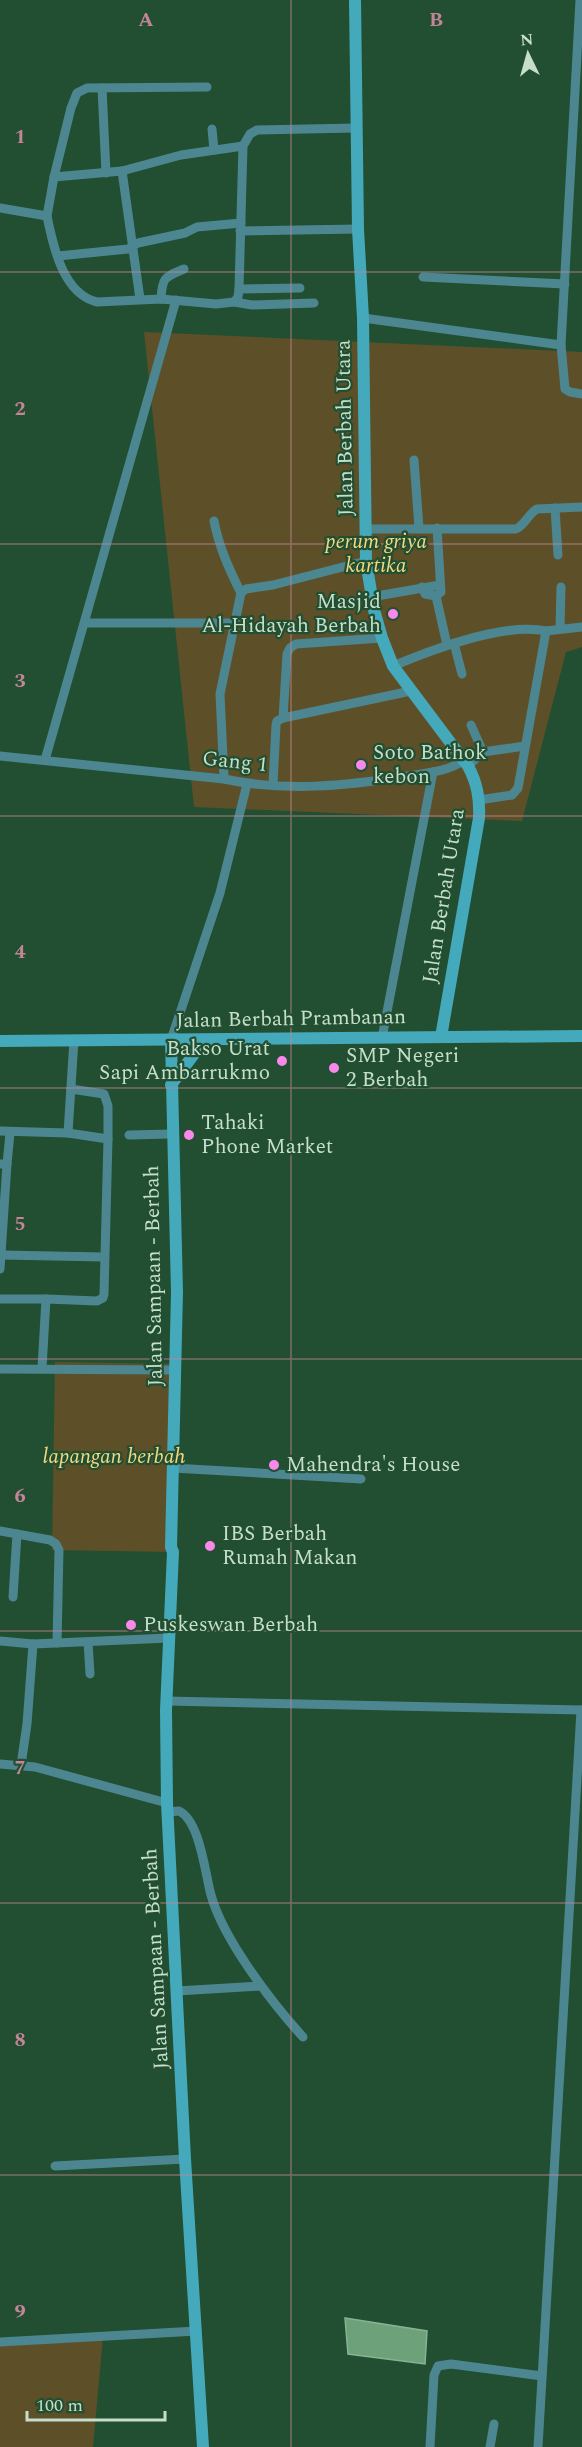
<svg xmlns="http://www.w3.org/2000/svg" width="582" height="2447" viewBox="0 0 582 2447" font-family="Spectral,serif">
<rect width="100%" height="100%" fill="#224f31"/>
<!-- green -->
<g fill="#5d5029">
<path d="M144,332L582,352V647L566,652L522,821L194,807Z"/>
<path d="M55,1362L176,1364L173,1552L52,1550Z"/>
<path d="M103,2336L93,2447H0V2343Z"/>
</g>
<!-- water -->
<path fill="#6ca17a" stroke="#87b392" stroke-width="1.5" d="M345,2318L427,2331L425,2364L348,2354Z"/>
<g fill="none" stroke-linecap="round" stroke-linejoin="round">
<!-- street -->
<g stroke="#4c8691" stroke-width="9">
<path d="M102,88L106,173"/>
<path d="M212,129L214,150"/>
<path d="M122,171L140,299"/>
<path d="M54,177L122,171L181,155L243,146"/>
<path d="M0,208L47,216C53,246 63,294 97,302L161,299L216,304L234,302L238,297L239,289L243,146L250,134L257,130L356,128"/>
<path d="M47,216L54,177L71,108L77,93L87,88L207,87"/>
<path d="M240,231L358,229"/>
<path d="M58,256L128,249L138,243L185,233L197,227L241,223"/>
<path d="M423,277L565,284"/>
<path d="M239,289L300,288"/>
<path d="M161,299C162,277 165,277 184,269"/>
<path d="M234,302L252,305L314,303"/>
<path d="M363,318L561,345L565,389L570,392L582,394"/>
<path d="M561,345L580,0"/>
<path d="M414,460L419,528"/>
<path d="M555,508L558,555"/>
<path d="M214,521C219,547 229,569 241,593"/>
<path d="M365,529H516C525,525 528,514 537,509L582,507"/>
<path d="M422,587L425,594L436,596L441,592L437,528"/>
<path d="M436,596L447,645"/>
<path d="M371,597L440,585"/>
<path d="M87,623H233"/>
<path d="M560,629L561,587"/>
<path d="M454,643L462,674"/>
<path d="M393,666C431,650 505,622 546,631"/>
<path d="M283,718L411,691"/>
<path d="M471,725L483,752"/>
<path d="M0,756L224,779C285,792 346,786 407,776C426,773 448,772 464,760"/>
<path d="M45,760L176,300"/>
<path d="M468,766L483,752L525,746"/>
<path d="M224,779L220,694L241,593L246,589L273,585L366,561"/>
<path d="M273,785L276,725L277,721L283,718L287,654L290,648L296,644L382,638"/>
<path d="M479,800L512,795L518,788L546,631L582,627"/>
<path d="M382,1038L433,772"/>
<path d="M171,1040L220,893L247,784"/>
<path d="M71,1089L104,1094L108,1106V1139"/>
<path d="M0,1131L68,1133"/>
<path d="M129,1135L172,1134"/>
<path d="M0,1164H7L0,1269"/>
<path d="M7,1164L10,1133"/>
<path d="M1,1255L104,1257"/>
<path d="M0,1299H46"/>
<path d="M42,1368L46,1299L97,1301L103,1298L104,1294L108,1139L68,1133L74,1040"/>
<path d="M0,1369L175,1370"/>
<path d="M173,1468L361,1479"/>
<path d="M0,1531L50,1540L56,1544L59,1550L57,1643"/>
<path d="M13,1597L17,1534"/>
<path d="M0,1641L33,1644L169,1638"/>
<path d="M88,1642L90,1674"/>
<path d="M167,1701L582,1710"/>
<path d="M0,1764L35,1767L167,1803"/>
<path d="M21,1765L27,1724L33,1644"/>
<path d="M168,1812L179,1811C200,1821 205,1873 211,1895C223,1939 272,2003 303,2037"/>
<path d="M177,1991L261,1986"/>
<path d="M55,2166L185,2159"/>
<path d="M0,2342L197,2331"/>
<path d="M430,2447L434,2375L438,2366L451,2364L542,2376"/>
<path d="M490,2447L494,2424"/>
<path d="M538,2447L581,1710"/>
</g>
<!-- secondary -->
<g stroke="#45a9bc" stroke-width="12">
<path d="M355,0L358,229L363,318L366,561L374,610L382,638L393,666L468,766C477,783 480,798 479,818L441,1037"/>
<path d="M171,1040L177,1292L171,1547L173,1552L166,1710L167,1803L185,2159L203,2447"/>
<path d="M0,1041L582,1036"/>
<path d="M171,1085L200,1046L201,1041"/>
</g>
</g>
<!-- grid -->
<path fill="none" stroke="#c48599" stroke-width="1.5" stroke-opacity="0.55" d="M291,0V2447M0,272H582M0,544H582M0,816H582M0,1088H582M0,1359H582M0,1631H582M0,1903H582M0,2175H582"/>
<!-- markers -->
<g fill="#f888ea" stroke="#224f31" stroke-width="2">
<circle cx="393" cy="614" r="6"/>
<circle cx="361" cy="765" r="6"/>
<circle cx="282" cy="1061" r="6"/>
<circle cx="334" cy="1068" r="6"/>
<circle cx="189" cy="1135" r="6"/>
<circle cx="274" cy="1465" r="6"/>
<circle cx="210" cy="1546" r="6"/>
<circle cx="131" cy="1625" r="6"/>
</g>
<g text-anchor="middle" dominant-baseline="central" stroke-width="4.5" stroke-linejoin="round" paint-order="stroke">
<!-- street labels -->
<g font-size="21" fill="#c6decb" stroke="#224f31">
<text transform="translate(345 428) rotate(-91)">Jalan Berbah Utara</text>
<text transform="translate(235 762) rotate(6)">Gang 1</text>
<text transform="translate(444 896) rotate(-81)">Jalan Berbah Utara</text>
<text transform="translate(291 1019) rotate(-1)">Jalan Berbah Prambanan</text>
<text transform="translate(154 1276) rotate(-91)">Jalan Sampaan - Berbah</text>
<text transform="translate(156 1959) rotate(-93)">Jalan Sampaan - Berbah</text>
</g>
<!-- park labels -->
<g font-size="21" font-style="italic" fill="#f4d882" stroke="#224f31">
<text x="376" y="542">perum griya<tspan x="376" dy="24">kartika</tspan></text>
<text x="114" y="1457">lapangan berbah</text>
</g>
<!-- poi labels -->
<g font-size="21" fill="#c6decb" stroke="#224f31" text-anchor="start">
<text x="381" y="602" text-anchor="end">Masjid<tspan x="381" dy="24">Al-Hidayah Berbah</tspan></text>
<text x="373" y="753">Soto Bathok<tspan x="373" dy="24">kebon</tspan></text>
<text x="270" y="1049" text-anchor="end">Bakso Urat<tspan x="270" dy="24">Sapi Ambarrukmo</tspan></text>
<text x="346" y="1056">SMP Negeri<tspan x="346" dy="24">2 Berbah</tspan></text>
<text x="201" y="1123">Tahaki<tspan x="201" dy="24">Phone Market</tspan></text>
<text x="286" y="1465">Mahendra's House</text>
<text x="222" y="1534">IBS Berbah<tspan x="222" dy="24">Rumah Makan</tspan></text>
<text x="143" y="1625">Puskeswan Berbah</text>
</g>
</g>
<g font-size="20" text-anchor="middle" font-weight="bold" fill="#c48599" stroke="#224f31" stroke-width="4.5" stroke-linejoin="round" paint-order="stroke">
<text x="146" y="26">A</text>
<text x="436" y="26">B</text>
<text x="20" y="143">1</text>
<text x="20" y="415">2</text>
<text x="20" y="687">3</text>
<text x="20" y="958">4</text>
<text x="20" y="1230">5</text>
<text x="20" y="1502">6</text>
<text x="20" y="1774">7</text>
<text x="20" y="2046">8</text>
<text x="20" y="2318">9</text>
</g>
<!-- north arrow -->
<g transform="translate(528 54) rotate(355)" stroke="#224f31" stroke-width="4.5" paint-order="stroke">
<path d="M0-4.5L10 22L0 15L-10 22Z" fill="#c6decb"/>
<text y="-9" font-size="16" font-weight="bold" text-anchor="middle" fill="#c6decb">N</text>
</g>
<!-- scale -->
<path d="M27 2411v9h138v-9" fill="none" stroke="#c6decb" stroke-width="3"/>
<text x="36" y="2411" font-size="18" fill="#c6decb" stroke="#224f31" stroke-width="4.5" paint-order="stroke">100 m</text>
</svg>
